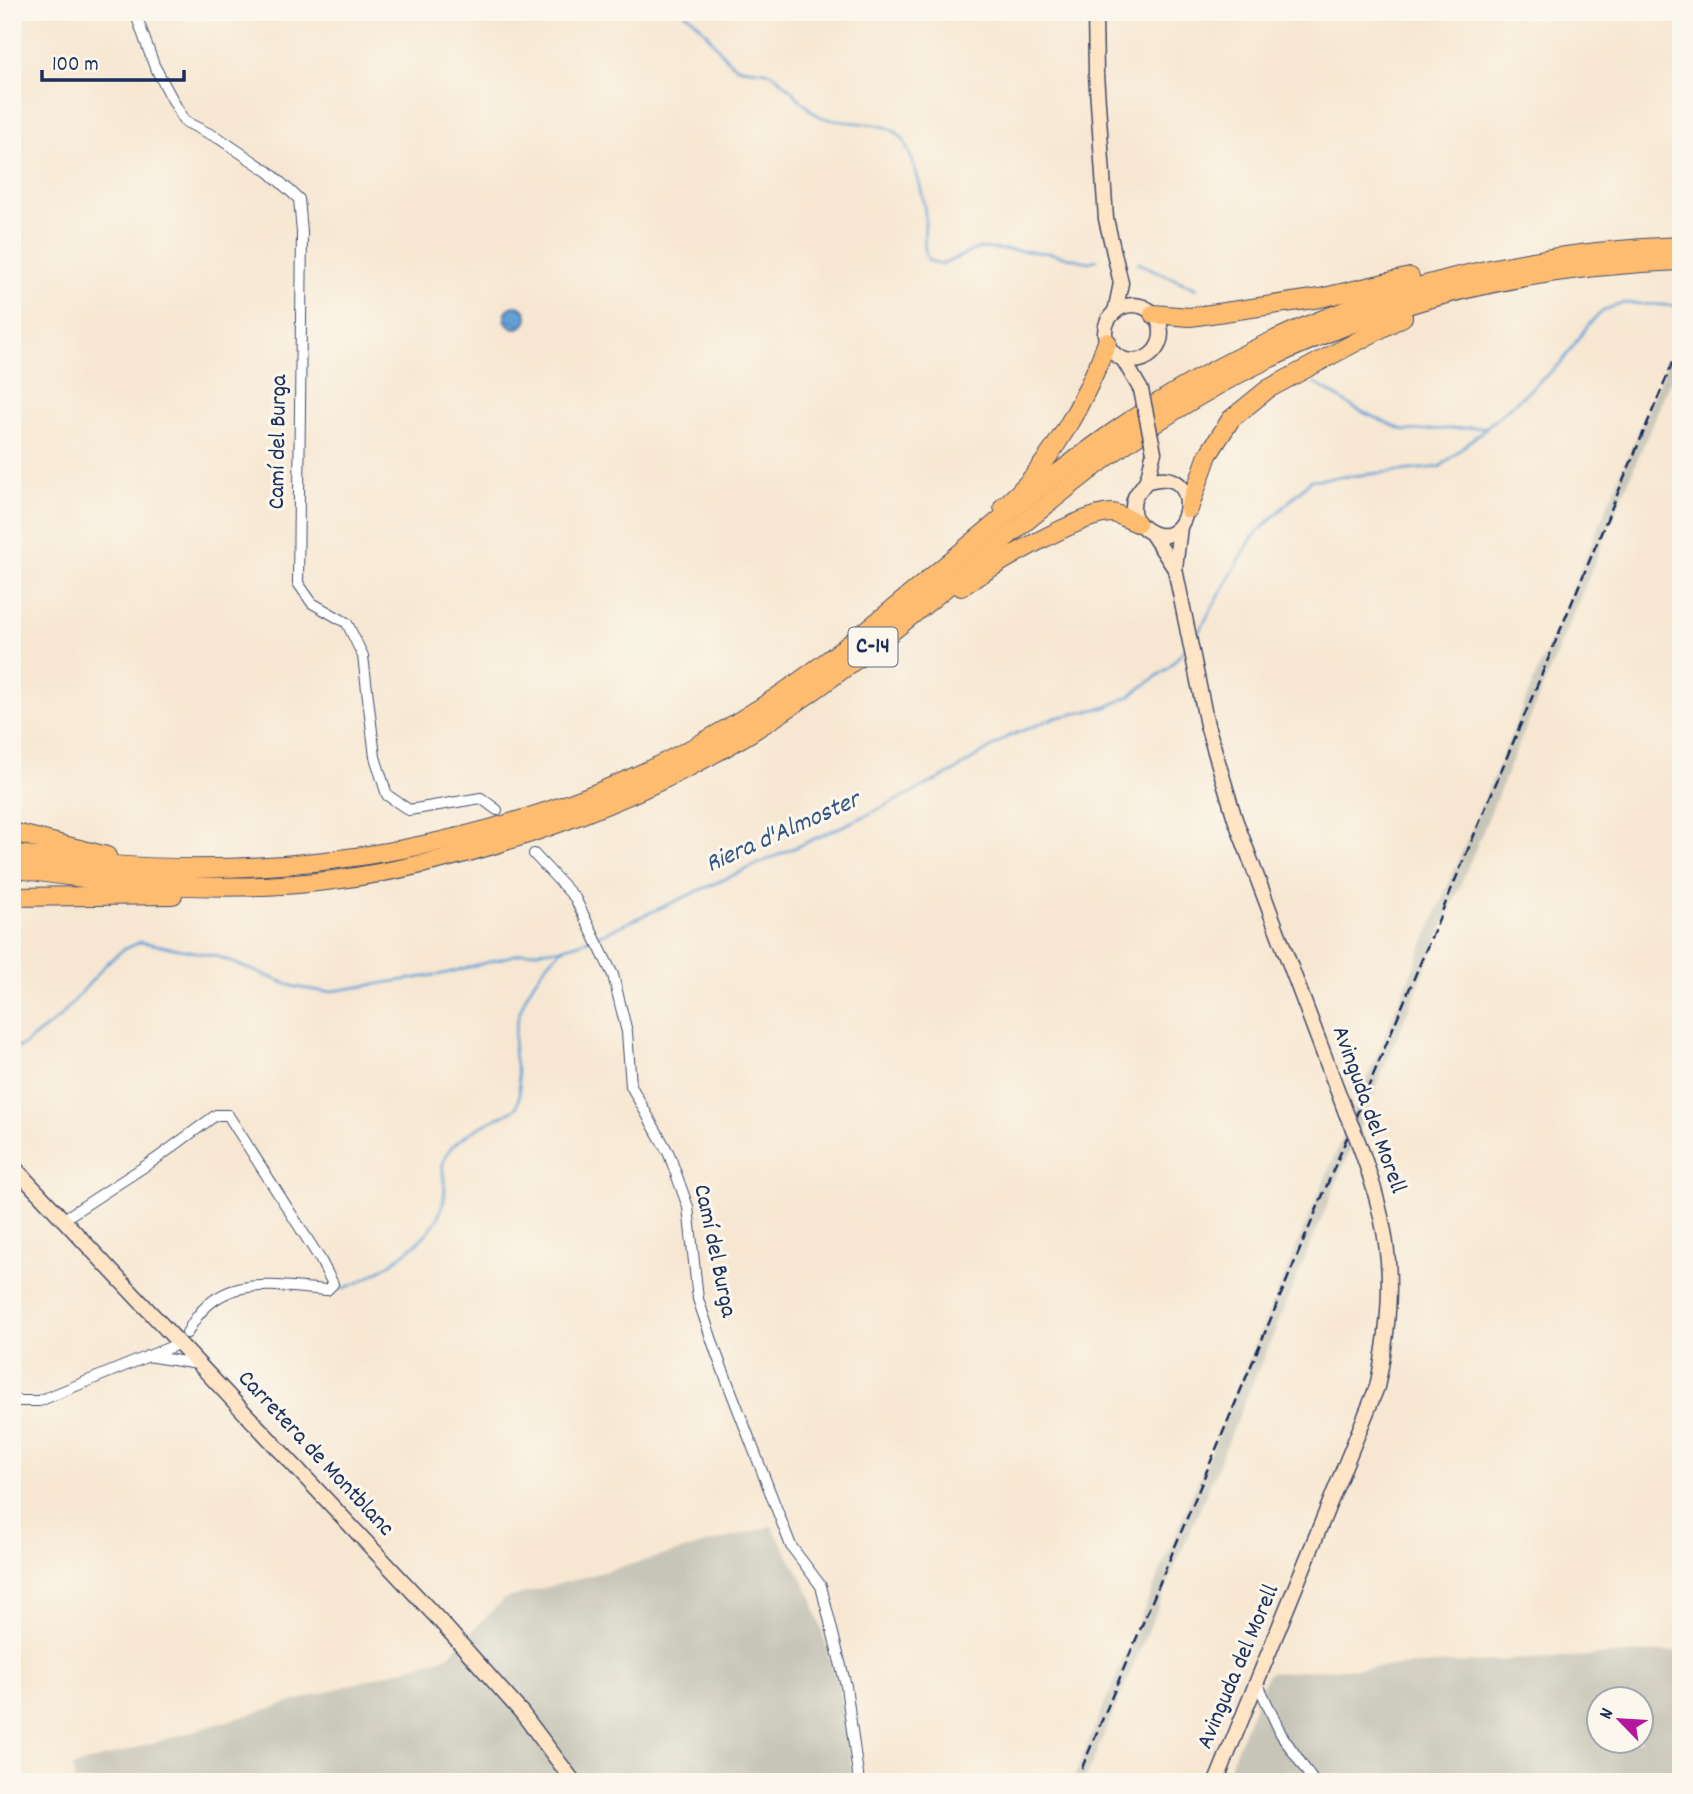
<svg xmlns="http://www.w3.org/2000/svg" width="1693" height="1794" viewBox="0 0 1693 1794" font-family="Dekko,sans-serif">
<defs>
<pattern id="water-waves" width="16" height="10" patternUnits="userSpaceOnUse" patternTransform="scale(1.75)"><rect width="16" height="10" fill="#64a1d5"/><path d="M0 5q4-4 8 0t8 0" fill="none" stroke="#5284b0"/></pattern>
</defs>
<rect width="100%" height="100%" fill="#fbf7ec"/>
<filter id="ink" filterUnits="userSpaceOnUse"><feTurbulence type="fractalNoise" baseFrequency=".0143" numOctaves="2"/><feDisplacementMap in="SourceGraphic" scale="14" xChannelSelector="R" yChannelSelector="G"/><feConvolveMatrix kernelMatrix="1 2 1 2 8 2 1 2 1" color-interpolation-filters="sRGB"/></filter>
<filter id="wash" filterUnits="userSpaceOnUse"><feTurbulence type="fractalNoise" baseFrequency=".00686" numOctaves="4" result="noise"/><feDisplacementMap in="SourceGraphic" scale="28" xChannelSelector="R" yChannelSelector="G"/><feGaussianBlur stdDeviation="1.57" result="paint"/><feColorMatrix in="noise" values="0 0 0 0 0 0 0 0 0 0 0 0 0 0 0 0 0 1.4 0 .05"/><feComposite in="paint" operator="in"/></filter>
<g filter="url(#wash)">
<rect width="100%" height="100%" fill="#f7e7d2"/>
<!-- industrial -->
<g fill="#c7c5b8" fill-rule="evenodd">
<path d="M1681,330V355L1263,1359L1084,1782H1072Z"/>
<path d="M772,1526L811,1595L842,1699L853,1782H75L72,1767L448,1656L504,1599Z"/>
<path d="M1681,1651V1782H1223L1268,1673ZM1598,1700H1640V1742H1598Z"/>
</g>
<!-- water -->
<circle fill="url(#water-waves)" stroke="#40689a" stroke-width="2" cx="516" cy="317" r="11"/>
<g fill="none" stroke-linecap="round" stroke-linejoin="round">
<!-- stream -->
<g stroke="#64a1d5" stroke-width="2.5">
<path d="M684,12C705,26 714,46 731,63C742,73 758,66 771,73C790,84 804,108 819,116C841,127 892,117 904,141C914,162 923,190 925,213C926,230 921,243 928,260L941,265L979,248L1050,253L1088,262L1097,260"/>
<path d="M1138,263L1197,289"/>
<path d="M1315,383L1356,409L1405,431L1486,427"/>
<path d="M1195,638L1252,538L1311,480L1440,467L1562,362L1588,325L1604,310L1624,303L1681,306"/>
<path d="M12,1050L24,1045L60,1017L107,963L124,949L141,942L216,956L295,987L326,992L443,974L522,953L563,948L589,940L867,815L953,772L1007,737L1054,718L1107,707L1130,696L1168,668L1186,648"/>
<path d="M333,1289C358,1292 432,1239 439,1215C442,1208 445,1196 445,1188C444,1175 439,1165 448,1152C464,1131 493,1122 516,1108C524,1088 515,1070 514,1050C513,1011 534,974 562,949"/>
</g>
</g>
</g>
<g filter="url(#ink)">
<g fill="none" stroke-linecap="round" stroke-linejoin="round">
<defs>
<g id="street">
<path d="M135,12L154,65L184,121L220,139L269,172L299,199L302,232L298,583L312,603L347,623L363,656L375,757L387,795L409,810L481,798L497,810"/>
<path d="M534,854L575,898L613,975L627,1032L631,1086L669,1154L688,1207L698,1299L717,1355L791,1546L821,1586L846,1686L859,1782"/>
<path d="M64,1219L156,1159L216,1115H228L320,1259L333,1284L327,1290C271,1286 217,1272 187,1333"/>
<path d="M147,1356L198,1364"/>
<path d="M12,1401H39L173,1346"/>
<path d="M1257,1682L1281,1734L1314,1782"/>
</g>
<g id="secondary">
<path d="M1095,12L1096,74L1106,219L1121,283L1115,312"/>
<circle cx="1133" cy="333" r="28"/>
<path d="M1123,359L1141,390"/>
<path d="M1146,482C1210,460 1190,561 1145,529C1138,523 1132,517 1133,507C1133,495 1139,492 1145,483C1150,475 1151,461 1154,452"/>
<path d="M1180,527L1175,569L1207,725L1235,819L1346,1113"/>
<path d="M1152,534L1175,569"/>
<path d="M12,1165L442,1623L522,1713L574,1782"/>
<path d="M1216,1782L1377,1387C1398,1288 1392,1230 1356,1136"/>
</g>
<g id="highway">
<path d="M1153,314L1190,317L1320,298L1410,277"/>
<path d="M1003,507C1049,469 1087,397 1107,342"/>
<path d="M1189,509L1208,455L1231,419L1268,389L1403,317"/>
<path d="M961,587C989,568 1080,513 1112,513C1119,514 1130,520 1137,523"/>
<path d="M12,832L107,856"/>
<path d="M12,853C270,895 543,850 763,706C887,625 991,518 1112,433C1280,315 1475,253 1681,246"/>
<path d="M12,868C117,885 228,894 334,880C478,861 651,798 772,719C896,639 1002,534 1121,447C1287,327 1477,268 1681,261"/>
<path d="M12,897L173,895"/>
</g>
</defs>
<!-- street casing -->
<use href="#street" stroke="#3c4b6f" stroke-width="12"/>
<!-- secondary casing -->
<use href="#secondary" stroke="#3c4b6f" stroke-width="17"/>
<!-- highway casing -->
<use href="#highway" stroke="#3c4b6f" stroke-width="20"/>
<!-- street -->
<use href="#street" stroke="#fff" stroke-width="10"/>
<!-- secondary -->
<use href="#secondary" stroke="#ffe4c6" stroke-width="14"/>
<!-- highway -->
<use href="#highway" stroke="#febc70" stroke-width="18"/>
<!-- rail -->
<path stroke="#1b2f5e" stroke-width="2.5" stroke-dasharray="10 5" stroke-linecap="butt" d="M1076,1782L1681,343"/>
<defs>
<g id="secondary-bridge">
<path d="M1141,390L1154,452"/>
<path d="M1346,1113L1356,1136"/>
</g>
</defs>
<!-- secondary-bridge casing -->
<use href="#secondary-bridge" stroke="#3c4b6f" stroke-width="17" stroke-linecap="butt"/>
<!-- secondary-bridge -->
<use href="#secondary-bridge" stroke="#ffe4c6" stroke-width="14"/>
</g>
</g>
<g text-anchor="middle" dominant-baseline="central" stroke-width="6" stroke-linejoin="round" paint-order="stroke">
<!-- shield labels -->
<rect fill="#fbf7ec" stroke="#5e6b89" stroke-width="2" x="848.5" y="627.5" width="49" height="39" rx="5"/>
<g font-size="23" font-weight="bold" fill="#1b2f5e">
<text x="873" y="647">C-14</text>
</g>
<!-- street labels -->
<g font-size="24" fill="#1b2f5e" stroke="#fbf7ec">
<text transform="translate(279 442) rotate(-89)">Camí del Burga</text>
<text transform="translate(1368 1110) rotate(70)">Avinguda del Morell</text>
<text transform="translate(714 1251) rotate(78)">Camí del Burga</text>
<text transform="translate(315 1454) rotate(47)">Carretera de Montblanc</text>
<text transform="translate(1239 1667) rotate(-67)">Avinguda del Morell</text>
</g>
<!-- water labels -->
<g font-size="26" font-style="italic" fill="#355788" stroke="#fbf7ec">
<text transform="translate(783 833) rotate(-24)">Riera d'Almoster</text>
</g>
</g>
<!-- margin -->
<rect width="1693" height="1794" fill="none" stroke="#fbf7ec" stroke-width="42"/>
<!-- north arrow -->
<g transform="translate(1620 1720) rotate(295)"><circle r="33" fill="#fbf7ec" stroke="#a1a7b3" stroke-width="2"/>
<path d="M0-5L12 26L0 18L-12 26Z" fill="#b5179e"/>
<text y="-10" font-size="19" font-weight="bold" text-anchor="middle" fill="#1b2f5e">N</text>
</g>
<!-- scale -->
<path d="M42 70v10h142v-10" fill="none" stroke="#1b2f5e" stroke-width="3.5"/>
<text x="52" y="70" font-size="21" fill="#1b2f5e" stroke="#fbf7ec" stroke-width="5" paint-order="stroke">100 m</text>
</svg>
